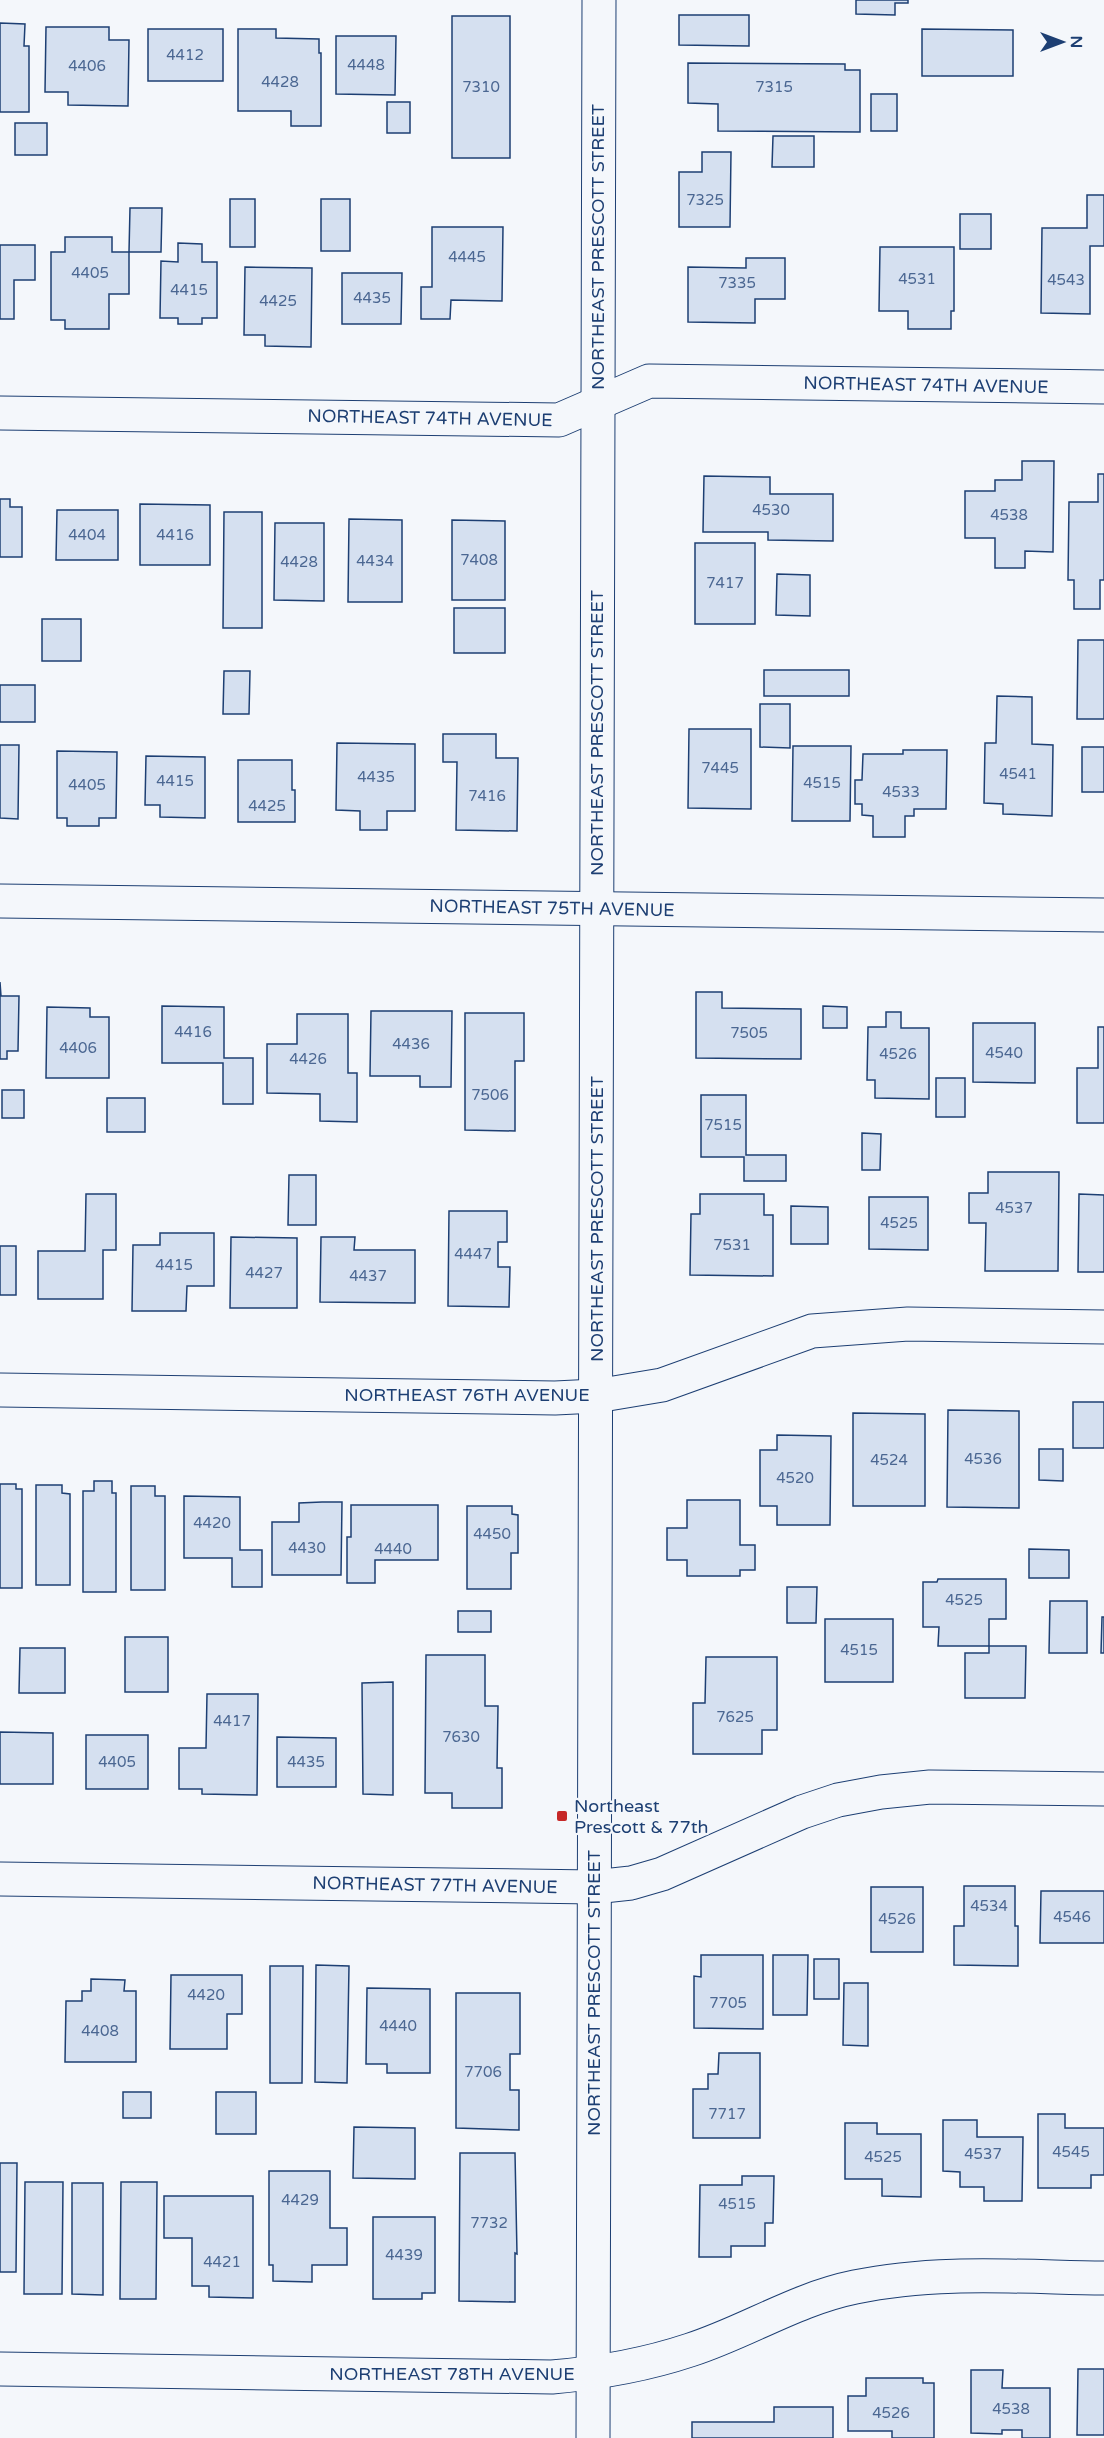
<svg xmlns="http://www.w3.org/2000/svg" width="1104" height="2438" viewBox="0 0 1104 2438" font-family="'Varela Round',sans-serif">
<rect width="100%" height="100%" fill="#f4f7fb"/>
<!-- building -->
<g fill="#d5e0f0" stroke="#1d3f73" stroke-width="1.5">
<path d="M856,0H908V3H895V15L856,14Z"/>
<path d="M679,15H749V46L679,45Z"/>
<rect x="452" y="16" width="58" height="142"/>
<path d="M0,23L25,24L24,46H29V112H0Z"/>
<path d="M46,27H109V40H129L128,106L68,105V92H45Z"/>
<rect x="148" y="29" width="75" height="52"/>
<path d="M238,29H276V38L319,39V53H321V126H291V111H238Z"/>
<path d="M922,29L1013,30V76H922Z"/>
<path d="M336,36H396L395,95L336,94Z"/>
<path d="M688,63L845,64V70H860V132L718,131V104L688,103Z"/>
<rect x="871" y="94" width="26" height="37"/>
<rect x="387" y="102" width="23" height="31"/>
<rect x="15" y="123" width="32" height="32"/>
<path d="M773,136H814V167H772Z"/>
<path d="M702,152H731L730,227H679V172H702Z"/>
<path d="M1087,195H1104V246H1090V314L1041,313L1042,228H1087Z"/>
<rect x="230" y="199" width="25" height="48"/>
<rect x="321" y="199" width="29" height="52"/>
<path d="M130,208H162L161,252H129Z"/>
<rect x="960" y="214" width="31" height="35"/>
<path d="M432,227H503L502,301L451,300L450,319H421V287H432Z"/>
<path d="M65,237H112V252H129V294H109V329H65V320H51V252H65Z"/>
<path d="M178,243L202,244V262H217V318H202V324H178V318H160L161,261L178,262Z"/>
<path d="M0,245H35V280H14V319H0Z"/>
<path d="M880,247H954V311H951V329H908V311H879Z"/>
<path d="M746,258H785V299H755V323L688,322V267L746,268Z"/>
<path d="M245,267L312,268L311,347L265,346V335H244Z"/>
<path d="M342,273H402L401,324H342Z"/>
<path d="M1022,461H1054L1053,552L1025,551V568H995V538H965V491H995V480H1022Z"/>
<path d="M1098,474H1104V580H1100V609H1074V580H1068L1069,502H1098Z"/>
<path d="M704,476L770,477V494H833V541L768,540V532H703Z"/>
<path d="M0,499H10V507H22V557H0Z"/>
<path d="M140,504L210,505V565H140Z"/>
<path d="M57,510H118V560H56Z"/>
<path d="M224,512H262V628H223Z"/>
<path d="M349,519L402,520V602H348Z"/>
<path d="M452,520L505,521V600H452Z"/>
<path d="M275,523H324V601L274,600Z"/>
<rect x="695" y="543" width="60" height="81"/>
<path d="M777,574L810,575V616L776,615Z"/>
<rect x="454" y="608" width="51" height="45"/>
<rect x="42" y="619" width="39" height="42"/>
<path d="M1078,640H1104V719H1077Z"/>
<rect x="764" y="670" width="85" height="26"/>
<path d="M224,671H250L249,714H223Z"/>
<rect x="0" y="685" width="35" height="37"/>
<path d="M997,696L1032,697V744L1053,745L1052,816L1003,814V804L984,803L985,743H996Z"/>
<path d="M760,704H790V748L760,747Z"/>
<path d="M689,729H751V809L688,808Z"/>
<path d="M443,734H496V758H518L517,831L456,830L457,762H443Z"/>
<path d="M337,743L415,744V811H387V830H360V811L336,810Z"/>
<path d="M0,745H19L18,819L0,818Z"/>
<path d="M793,746H851L850,821H792Z"/>
<rect x="1082" y="747" width="22" height="45"/>
<path d="M903,750H947L946,809H914V816H905V837H873V816L862,815V804H855V780H862L863,754H903Z"/>
<path d="M57,751L117,752L116,818H99V826H67V818H57Z"/>
<path d="M146,756L205,757V818L160,817V805H145Z"/>
<path d="M238,760H292V790H295V822H238Z"/>
<path d="M0,982L1,996H19L18,1051H7V1059H0Z"/>
<path d="M696,992H722V1008L801,1009V1059L696,1058Z"/>
<path d="M162,1006L224,1007V1058H253V1104H223V1063H162Z"/>
<path d="M823,1006L847,1007V1028H823Z"/>
<path d="M47,1007L90,1008V1017H109V1078H46Z"/>
<path d="M371,1011H452L451,1087H420V1076H370Z"/>
<path d="M886,1012H901V1028H929V1099L875,1098V1080H867L868,1027H886Z"/>
<path d="M465,1013H524V1061H515V1131L465,1130Z"/>
<path d="M297,1014H348V1073H357V1122L320,1121V1094L267,1093V1044H297Z"/>
<path d="M973,1023H1035V1083L973,1082Z"/>
<path d="M1098,1027H1104V1123H1077V1068H1098Z"/>
<rect x="936" y="1078" width="29" height="39"/>
<rect x="2" y="1090" width="22" height="28"/>
<path d="M701,1095H746V1155H786V1181H744V1157H701Z"/>
<rect x="107" y="1098" width="38" height="34"/>
<path d="M862,1133L881,1134L880,1170H862Z"/>
<path d="M988,1172H1059L1058,1271H985L986,1223H969V1193H988Z"/>
<path d="M289,1175H316V1225H288Z"/>
<path d="M86,1194H116V1250H103V1299H38V1251H85Z"/>
<path d="M700,1194H764V1215H773V1276L690,1275L691,1214H700Z"/>
<path d="M1079,1194L1104,1195V1272H1078Z"/>
<path d="M869,1197H928V1250L869,1249Z"/>
<path d="M791,1206L828,1207V1244H791Z"/>
<path d="M449,1211H507V1242H498V1267H510L509,1307L448,1306Z"/>
<path d="M160,1233H214V1286H187L186,1311H132L133,1245H160Z"/>
<path d="M231,1237L297,1238V1308H230Z"/>
<path d="M321,1237H355L354,1250H415V1303L320,1302Z"/>
<rect x="0" y="1246" width="16" height="49"/>
<rect x="1073" y="1402" width="31" height="46"/>
<path d="M948,1410L1019,1411V1508L947,1507Z"/>
<path d="M853,1413L925,1414V1506H853Z"/>
<path d="M777,1435L831,1436L830,1525H777V1506H760V1450H777Z"/>
<path d="M1039,1449H1063V1481L1039,1480Z"/>
<path d="M94,1481H112V1493H116V1592H83V1491H94Z"/>
<path d="M0,1484H16V1489H22V1588H0Z"/>
<path d="M36,1485H62V1493L70,1494V1585H36Z"/>
<path d="M131,1486H155V1496H165V1590H131Z"/>
<path d="M184,1496L240,1497V1550H262V1587H232V1558H184Z"/>
<path d="M687,1500H740V1545H755V1570H740V1576H687V1560H667V1528H687Z"/>
<path d="M322,1502H342L341,1575H272V1522H299V1503Z"/>
<path d="M351,1505H438V1560H375V1583H347V1537H351Z"/>
<path d="M467,1506H512V1514L518,1515V1553H511V1589H467Z"/>
<path d="M1029,1549L1069,1550V1578H1029Z"/>
<path d="M938,1579H1006V1619H989V1646H938L939,1627H923V1582H937Z"/>
<path d="M787,1587H817L816,1623H787Z"/>
<path d="M1050,1601H1087V1653H1049Z"/>
<rect x="458" y="1611" width="33" height="21"/>
<path d="M1102,1617H1104V1653H1101Z"/>
<rect x="825" y="1619" width="68" height="63"/>
<rect x="125" y="1637" width="43" height="55"/>
<path d="M989,1646H1026L1025,1698H965V1653H989Z"/>
<path d="M20,1648H65V1693H19Z"/>
<path d="M426,1655H485V1706H498L497,1768H502V1808H452V1793H425Z"/>
<path d="M706,1657H777V1730H762V1754H693V1703H705Z"/>
<path d="M393,1682V1795L363,1794L362,1683Z"/>
<path d="M207,1694H258L257,1795L202,1794V1789H179V1748H206Z"/>
<path d="M0,1732L53,1733V1784H0Z"/>
<rect x="86" y="1735" width="62" height="54"/>
<path d="M277,1737L336,1738V1787H277Z"/>
<path d="M964,1886H1015V1926H1018V1966L954,1965V1926H964Z"/>
<rect x="871" y="1887" width="52" height="65"/>
<path d="M1041,1891H1104V1943H1040Z"/>
<path d="M701,1955H763V2029L694,2028V1976L701,1977Z"/>
<path d="M773,1955H808L807,2015H773Z"/>
<rect x="814" y="1959" width="25" height="40"/>
<path d="M316,1965L349,1966L347,2083L315,2082Z"/>
<path d="M270,1966H303L302,2083H270Z"/>
<path d="M171,1975H242V2014H227V2049H170Z"/>
<path d="M91,1979L125,1980L124,1991H136V2062H65L66,2001H82V1991H91Z"/>
<path d="M844,1983H868V2046L843,2045Z"/>
<path d="M367,1988L430,1989V2073H387V2064H366Z"/>
<path d="M456,1993H520V2054H510V2090H519V2130L456,2128Z"/>
<path d="M719,2053H760V2138H693V2089H708V2074H718Z"/>
<rect x="123" y="2092" width="28" height="26"/>
<rect x="216" y="2092" width="40" height="42"/>
<path d="M1038,2114H1065V2128H1104V2175H1091V2188H1038Z"/>
<path d="M943,2120H977V2137H1023L1022,2201H984V2187H960V2172L943,2171Z"/>
<path d="M845,2123H877V2134H921V2197L882,2196V2179H845Z"/>
<path d="M354,2127L415,2128V2179L353,2178Z"/>
<path d="M460,2153H515L517,2254L515,2253V2302L459,2301Z"/>
<path d="M0,2163H17L16,2272H0Z"/>
<path d="M269,2171H330V2228H347V2265H312V2282L273,2281V2265H269Z"/>
<path d="M742,2176H774L773,2223H765V2246H731V2257H699L700,2185H742Z"/>
<path d="M25,2182H63L62,2294H24Z"/>
<path d="M121,2182H157L156,2299H120Z"/>
<path d="M72,2183H103V2295L72,2294Z"/>
<path d="M164,2196H253V2298L209,2297V2286H192V2238H164Z"/>
<path d="M373,2217H435V2293H422V2299H373Z"/>
<path d="M1078,2369H1104V2435H1077Z"/>
<path d="M971,2370H1003L1002,2388H1050V2438H1022V2430H1002V2434L971,2433Z"/>
<path d="M866,2378H923V2383H934V2438H892V2431H848V2396H866Z"/>
<path d="M774,2407H833V2438H692V2422H774Z"/>
</g>
<g fill="none" stroke-linecap="round" stroke-linejoin="round">
<defs>
<g id="minor">
<path d="M0,413L559,420L649,381L1104,387"/>
<path d="M0,901L1104,915"/>
<path d="M0,1390L555,1398L596,1396L662,1385L812,1331L908,1324L1104,1327"/>
<path d="M0,1879L594,1887L631,1883L662,1874L802,1812L838,1800L881,1792L930,1787L1104,1789"/>
<path d="M0,2369L552,2377C599,2373 645,2365 690,2350C746,2332 796,2299 855,2287C936,2270 1021,2277 1104,2278"/>
</g>
<path id="tertiary" d="M593,2438L599,0"/>
</defs>
<!-- minor casing -->
<use href="#minor" stroke="#1d3f73" stroke-width="35"/>
<!-- tertiary casing -->
<use href="#tertiary" stroke="#1d3f73" stroke-width="35"/>
<!-- minor -->
<use href="#minor" stroke="#f4f7fb" stroke-width="33"/>
<!-- tertiary -->
<use href="#tertiary" stroke="#f4f7fb" stroke-width="33"/>
</g>
<!-- markers -->
<rect fill="#c62828" stroke="#f4f7fb" stroke-width="2" x="556" y="1810" width="12" height="12" rx="3"/>
<g text-anchor="middle" dominant-baseline="central" stroke-width="4.5" stroke-linejoin="round" paint-order="stroke">
<!-- number labels -->
<g font-size="15" fill="#4b6792">
<text x="185" y="55">4412</text>
<text x="366" y="65">4448</text>
<text x="87" y="66">4406</text>
<text x="280" y="82">4428</text>
<text x="481" y="87">7310</text>
<text x="774" y="87">7315</text>
<text x="705" y="200">7325</text>
<text x="467" y="257">4445</text>
<text x="90" y="273">4405</text>
<text x="917" y="279">4531</text>
<text x="1066" y="280">4543</text>
<text x="737" y="283">7335</text>
<text x="189" y="290">4415</text>
<text x="372" y="298">4435</text>
<text x="278" y="301">4425</text>
<text x="771" y="510">4530</text>
<text x="1009" y="515">4538</text>
<text x="87" y="535">4404</text>
<text x="175" y="535">4416</text>
<text x="479" y="560">7408</text>
<text x="375" y="561">4434</text>
<text x="299" y="562">4428</text>
<text x="725" y="583">7417</text>
<text x="720" y="768">7445</text>
<text x="1018" y="774">4541</text>
<text x="376" y="777">4435</text>
<text x="175" y="781">4415</text>
<text x="822" y="783">4515</text>
<text x="87" y="785">4405</text>
<text x="901" y="792">4533</text>
<text x="487" y="796">7416</text>
<text x="267" y="806">4425</text>
<text x="193" y="1032">4416</text>
<text x="749" y="1033">7505</text>
<text x="411" y="1044">4436</text>
<text x="78" y="1048">4406</text>
<text x="1004" y="1053">4540</text>
<text x="898" y="1054">4526</text>
<text x="308" y="1059">4426</text>
<text x="490" y="1095">7506</text>
<text x="723" y="1125">7515</text>
<text x="1014" y="1208">4537</text>
<text x="899" y="1223">4525</text>
<text x="732" y="1245">7531</text>
<text x="473" y="1254">4447</text>
<text x="174" y="1265">4415</text>
<text x="264" y="1273">4427</text>
<text x="368" y="1276">4437</text>
<text x="983" y="1459">4536</text>
<text x="889" y="1460">4524</text>
<text x="795" y="1478">4520</text>
<text x="212" y="1523">4420</text>
<text x="492" y="1534">4450</text>
<text x="307" y="1548">4430</text>
<text x="393" y="1549">4440</text>
<text x="964" y="1600">4525</text>
<text x="859" y="1650">4515</text>
<text x="735" y="1717">7625</text>
<text x="232" y="1721">4417</text>
<text x="461" y="1737">7630</text>
<text x="117" y="1762">4405</text>
<text x="306" y="1762">4435</text>
<text x="989" y="1906">4534</text>
<text x="1072" y="1917">4546</text>
<text x="897" y="1919">4526</text>
<text x="206" y="1995">4420</text>
<text x="728" y="2003">7705</text>
<text x="398" y="2026">4440</text>
<text x="100" y="2031">4408</text>
<text x="483" y="2072">7706</text>
<text x="727" y="2114">7717</text>
<text x="1071" y="2152">4545</text>
<text x="983" y="2154">4537</text>
<text x="883" y="2157">4525</text>
<text x="300" y="2200">4429</text>
<text x="737" y="2204">4515</text>
<text x="489" y="2223">7732</text>
<text x="404" y="2255">4439</text>
<text x="222" y="2262">4421</text>
<text x="1011" y="2409">4538</text>
<text x="891" y="2413">4526</text>
</g>
<!-- street labels -->
<g font-size="18" fill="#1d3f73" stroke="#f4f7fb">
<text transform="translate(598 247) rotate(-90)">NORTHEAST PRESCOTT STREET</text>
<text transform="translate(926 385) rotate(1)">NORTHEAST 74TH AVENUE</text>
<text transform="translate(430 418) rotate(1)">NORTHEAST 74TH AVENUE</text>
<text transform="translate(597 733) rotate(-90)">NORTHEAST PRESCOTT STREET</text>
<text transform="translate(552 908) rotate(1)">NORTHEAST 75TH AVENUE</text>
<text transform="translate(597 1219) rotate(-90)">NORTHEAST PRESCOTT STREET</text>
<text x="467" y="1395">NORTHEAST 76TH AVENUE</text>
<text transform="translate(435 1885) rotate(1)">NORTHEAST 77TH AVENUE</text>
<text transform="translate(594 1993) rotate(-90)">NORTHEAST PRESCOTT STREET</text>
<text x="452" y="2374">NORTHEAST 78TH AVENUE</text>
</g>
<!-- poi labels -->
<g font-size="18" fill="#1d3f73" stroke="#f4f7fb" text-anchor="start">
<text x="574" y="1806">Northeast<tspan x="574" dy="21">Prescott &amp; 77th</tspan></text>
</g>
</g>
<!-- north arrow -->
<g transform="translate(1062 42) rotate(90)" stroke="#f4f7fb" stroke-width="4.5" paint-order="stroke">
<path d="M0-4.5L10 22L0 15L-10 22Z" fill="#1d3f73"/>
<text y="-9" font-size="16" font-weight="bold" text-anchor="middle" fill="#1d3f73">N</text>
</g>
</svg>
